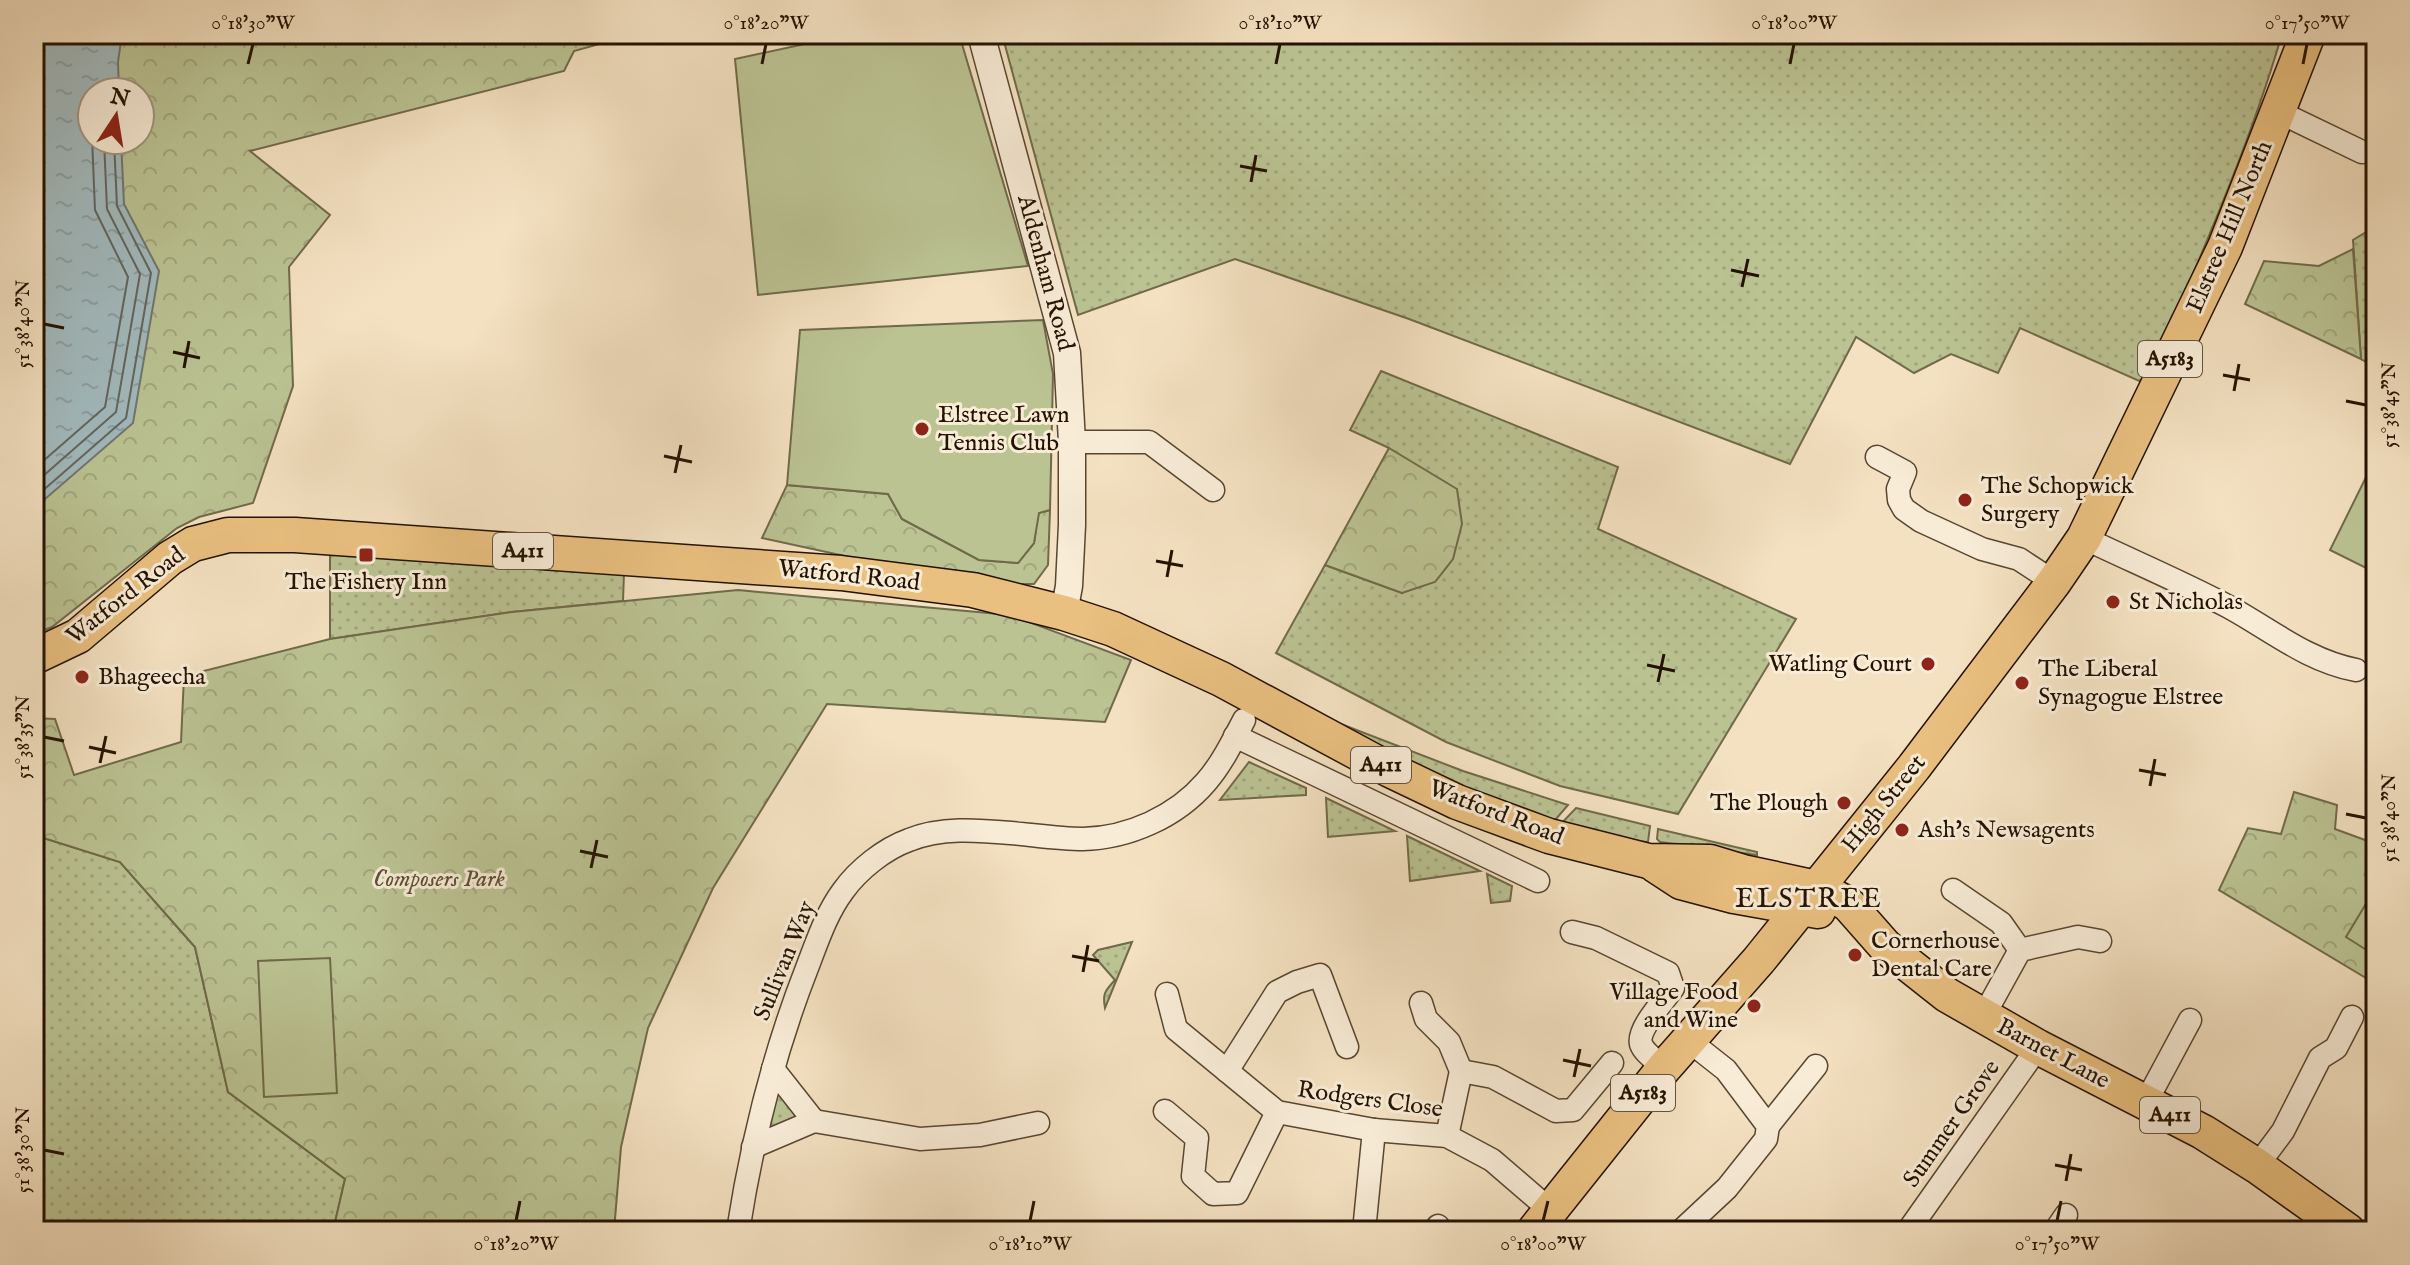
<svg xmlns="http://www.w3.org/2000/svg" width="2410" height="1265" viewBox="0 0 2410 1265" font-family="'IM FELL English',serif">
<defs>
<pattern id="grass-dots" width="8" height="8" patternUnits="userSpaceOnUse" patternTransform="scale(2)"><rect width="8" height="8" fill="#bbc393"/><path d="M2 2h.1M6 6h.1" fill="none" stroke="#a1a67d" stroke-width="1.8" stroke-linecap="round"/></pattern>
<pattern id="forest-crowns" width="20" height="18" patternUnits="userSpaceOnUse" patternTransform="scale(2)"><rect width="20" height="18" fill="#bbc393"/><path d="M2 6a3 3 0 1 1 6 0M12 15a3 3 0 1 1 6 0" fill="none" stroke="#a1a67d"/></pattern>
<pattern id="water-ripples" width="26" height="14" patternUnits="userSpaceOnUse" patternTransform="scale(2)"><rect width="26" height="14" fill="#a2babe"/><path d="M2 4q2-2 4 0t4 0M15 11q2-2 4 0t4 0" fill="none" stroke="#8b9fa2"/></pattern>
</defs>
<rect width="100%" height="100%" fill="#f4e1c1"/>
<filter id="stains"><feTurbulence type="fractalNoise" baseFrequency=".0025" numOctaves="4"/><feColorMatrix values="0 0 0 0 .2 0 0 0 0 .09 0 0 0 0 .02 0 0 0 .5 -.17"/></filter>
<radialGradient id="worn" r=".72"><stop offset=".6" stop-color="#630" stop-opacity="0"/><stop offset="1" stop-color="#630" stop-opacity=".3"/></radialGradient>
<!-- grass -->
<g fill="url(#grass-dots)" stroke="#706a4a" stroke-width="2">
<path d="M1002,34H2282C2247,154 2195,269 2146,384L2020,328L1998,373L1951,354L1914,373L1856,337L1790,464L1409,319L1235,259L1078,315Z"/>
<path d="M2376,226V368L2361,359L2353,240Z"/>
<path d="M1381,371L1618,467L1598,529L1796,619L1678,814L1560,786L1446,742L1276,653L1325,565L1402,593L1389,448L1350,430Z"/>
<path d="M330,554L624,572L623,601L512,612L330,639Z"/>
<path d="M1328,719L1463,771L1568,805L1550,826L1437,782Z"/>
<path d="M1249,762L1306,788V795L1220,800Z"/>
<path d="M1326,798L1395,831L1328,837Z"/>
<path d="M1576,808L1650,826L1648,842L1599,839L1557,828Z"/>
<path d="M1658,829L1757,852V855L1660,842L1657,839Z"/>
<path d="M34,835L120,862L195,947L228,1092L345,1179L333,1231H34Z"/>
<path d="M1407,836L1480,871L1410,881Z"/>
<path d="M1487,874L1512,886L1510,901L1491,903Z"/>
<path d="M1132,942L1105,1008C1102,993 1106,990 1115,980L1093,955L1098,950Z"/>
<path d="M777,1091L801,1115L775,1132L767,1127Z"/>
</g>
<!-- forest -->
<g fill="url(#forest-crowns)" stroke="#706a4a" stroke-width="2" fill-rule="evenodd">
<path d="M34,34H635L574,51L564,71L250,151L330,215L289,267L293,386L253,503L199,517L177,528L52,627L34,634ZM92,92H140V140H92Z"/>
<path d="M2353,249L2361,359L2245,304L2264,261L2319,266Z"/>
<path d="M1389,448L1457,489L1462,524L1453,559L1435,582L1402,593L1325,565Z"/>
<path d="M787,485L888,494L902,519L979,560L1018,563L1034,543L1038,513L1050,510L1048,565L1034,584H998L854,558L762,538Z"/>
<path d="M738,590L1010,615L1131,660L1105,722L827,704L713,888L648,1028L621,1147L614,1231H333L345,1179L228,1092L195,947L120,862L34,835V718L55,719L74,775L181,742L184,676L330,639L512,612Z"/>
<path d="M2294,792L2337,805L2335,829L2376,844V984L2219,890L2248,828L2281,834Z"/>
</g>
<!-- garden -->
<g fill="#bbc393" stroke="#706a4a" stroke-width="2">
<path d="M851,34H959L1028,266L758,295L735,59Z"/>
<path d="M1043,320L1053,374L1050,510L1039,513L1034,543L1018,563L979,560L902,519L888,494L787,485L800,330Z"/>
<path d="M2376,457V573L2330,550Z"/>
<path d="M2376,887V956L2346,937Z"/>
<path d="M330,958L337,1093L264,1097L258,961Z"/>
</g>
<!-- water -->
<path fill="url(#water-ripples)" stroke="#707772" stroke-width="2" d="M34,34H122L118,62L119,92H92V140H121L124,204L159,271L133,423L45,499L34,536Z"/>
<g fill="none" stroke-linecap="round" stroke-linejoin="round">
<!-- shore -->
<g stroke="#63665f" stroke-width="2">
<path d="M34,469L105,407L128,277L95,210L92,137"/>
<path d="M34,484L116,412L140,274L107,209L104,140"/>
<path d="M34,507L40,493L126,418L151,273L117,206L114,140"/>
</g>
<defs>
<g id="minor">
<path d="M2279,112L2362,152"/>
<path d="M1072,442H1149L1213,490"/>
<path d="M1877,457L1905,472L1898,489L1899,500L1904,509L1921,521L1982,549L2019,559L2054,582"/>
<path d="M2084,538C2132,561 2182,582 2229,607C2271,630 2308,661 2356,670"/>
<path d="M1235,736L1538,881"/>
<path d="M1953,890L2001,923L2020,950"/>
<path d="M1572,932L1596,938L1668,973L1673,988C1664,1001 1637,1029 1641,1044C1644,1053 1657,1061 1664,1068"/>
<path d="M1167,994L1176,1029L1277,1112L1374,1130L1447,1136L1492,1160L1550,1210"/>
<path d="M1421,1003L1426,1019L1449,1042L1461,1071L1447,1136"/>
<path d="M1983,1017L2020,950L2078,937L2100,941"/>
<path d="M773,1069L814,1121"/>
<path d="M1227,1071L1277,992L1297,982L1320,975L1347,1047"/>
<path d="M1461,1071L1493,1077L1556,1111L1573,1110L1612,1063"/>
<path d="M2146,1102L2190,1020"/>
<path d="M1165,1111L1197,1138L1193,1176L1213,1194L1237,1193L1277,1112"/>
<path d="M1768,1126L1816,1066"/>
<path d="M753,1147L814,1121L920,1139L980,1135L1038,1123"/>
<path d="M2257,1166L2283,1131L2320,1058L2336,1048L2352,1017"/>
<path d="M738,1231C752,1141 774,1052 807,968C817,942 826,914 843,891C858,870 884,849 909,840C941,827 977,830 1011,833C1034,835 1059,839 1083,839C1128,838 1176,817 1206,782C1221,765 1233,741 1244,720"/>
<path d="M1364,1231L1374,1130"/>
<path d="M1436,1231L1438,1226"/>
<path d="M1681,1231L1727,1188L1766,1139L1768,1126L1726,1070L1688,1040"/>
<path d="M1908,1231L2038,1047"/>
<path d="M2055,1231L2066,1215"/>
</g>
<path id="tertiary" d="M981,34L1067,353L1072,442V525L1069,586L1064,613"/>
<g id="primary">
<path d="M34,657L78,636L170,558L193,544L228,535H295L841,573L973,590L1064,613L1113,629L1221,679L1390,770L1457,802L1549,836L1648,861L1710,862L1743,872L1817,888L1848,904L1885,946L1947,995L2038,1047L2203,1132L2257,1166L2348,1231"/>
<path d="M1655,865L1681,882L1734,896L1818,911"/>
<path d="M1534,1231L1664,1068L1759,960L1914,767L2054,582L2084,538L2225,247L2308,34"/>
</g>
</defs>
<!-- minor casing -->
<use href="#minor" stroke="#584630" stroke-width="25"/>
<!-- tertiary casing -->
<use href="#tertiary" stroke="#584630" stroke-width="29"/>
<!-- primary casing -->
<use href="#primary" stroke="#241200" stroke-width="37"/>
<!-- minor -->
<use href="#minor" stroke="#f8ecd7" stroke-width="22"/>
<!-- tertiary -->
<use href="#tertiary" stroke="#f8ecd7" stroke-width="26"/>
<!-- primary -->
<use href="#primary" stroke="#eac080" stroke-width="34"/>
</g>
<!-- ticks -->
<path fill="none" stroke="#241200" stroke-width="3" d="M248,64L253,44M762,64L766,44M1276,64L1280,44M1790,64L1794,44M2303,64L2307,44M1240,166L1267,171M1251,182L1256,155M1731,270L1759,276M1742,287L1748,259M44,324L64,328M173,352L200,358M184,368L189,341M2223,375L2250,380M2234,391L2239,364M2346,401L2366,405M664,456L692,462M675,473L681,445M1156,561L1183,566M1167,577L1172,550M1647,665L1675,671M1658,682L1664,654M44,737L64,741M89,747L116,753M100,763L106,736M2139,770L2166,775M2150,786L2155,759M2346,814L2366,818M580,851L608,857M591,868L597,840M1072,956L1099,961M1083,972L1088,945M1563,1060L1591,1066M1574,1077L1580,1049M44,1150L64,1154M2055,1165L2082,1170M2066,1181L2071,1154M516,1221L520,1201M1030,1221L1034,1201M1543,1221L1548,1201M2057,1221L2061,1201"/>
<!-- markers -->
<g fill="#8f2418" stroke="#f8ecd7" stroke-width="3">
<circle cx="922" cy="429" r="8"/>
<circle cx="1965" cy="500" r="8"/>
<rect x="358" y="547" width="16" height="16" rx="4"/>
<circle cx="2113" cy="602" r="8"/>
<circle cx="1928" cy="664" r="8"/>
<circle cx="82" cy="677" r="8"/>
<circle cx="2022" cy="683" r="8"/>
<circle cx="1844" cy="803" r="8"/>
<circle cx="1902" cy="830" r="8"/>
<circle cx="1855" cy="955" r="8"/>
<circle cx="1754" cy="1006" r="8"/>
</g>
<g text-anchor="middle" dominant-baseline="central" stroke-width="6" stroke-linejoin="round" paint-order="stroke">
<!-- shield labels -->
<g fill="#f8ecd7" stroke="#645340" stroke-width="2">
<rect x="2138" y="341" width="64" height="36" rx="6"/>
<rect x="493" y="533" width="60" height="36" rx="6"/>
<rect x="1351" y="747" width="60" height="36" rx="6"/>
<rect x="1611" y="1075" width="64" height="36" rx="6"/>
<rect x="2140" y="1097" width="60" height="36" rx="6"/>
</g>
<g font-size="22" font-weight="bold" fill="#241200">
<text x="2170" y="359">A5183</text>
<text x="523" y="551">A411</text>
<text x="1381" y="765">A411</text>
<text x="1643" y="1093">A5183</text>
<text x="2170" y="1115">A411</text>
</g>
<!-- street labels -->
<g font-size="24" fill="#241200" stroke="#f8ecd7">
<text transform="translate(2230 227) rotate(-67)">Elstree Hill North</text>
<text transform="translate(1045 273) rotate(75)">Aldenham Road</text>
<text transform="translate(849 576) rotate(6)">Watford Road</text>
<text transform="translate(126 596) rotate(-38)">Watford Road</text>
<text transform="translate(1884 804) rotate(-51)">High Street</text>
<text transform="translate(1496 813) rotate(21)">Watford Road</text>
<text transform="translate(785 961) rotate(-68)">Sullivan Way</text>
<text transform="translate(2053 1054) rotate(28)">Barnet Lane</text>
<text transform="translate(1370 1100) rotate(8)">Rodgers Close</text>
<text transform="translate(1952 1124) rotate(-55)">Summer Grove</text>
</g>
<!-- poi labels -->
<g font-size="24" fill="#241200" stroke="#f8ecd7" text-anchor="start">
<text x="938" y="415">Elstree Lawn<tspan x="938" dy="28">Tennis Club</tspan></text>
<text x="1981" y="486">The Schopwick<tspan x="1981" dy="28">Surgery</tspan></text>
<text x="366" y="582" text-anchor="middle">The Fishery Inn</text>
<text x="2129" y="602">St Nicholas</text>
<text x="1912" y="664" text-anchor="end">Watling Court</text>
<text x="2038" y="669">The Liberal<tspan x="2038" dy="28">Synagogue Elstree</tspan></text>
<text x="98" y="677">Bhageecha</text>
<text x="1828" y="803" text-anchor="end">The Plough</text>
<text x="1918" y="830">Ash's Newsagents</text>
<text x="1871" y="941">Cornerhouse<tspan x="1871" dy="28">Dental Care</tspan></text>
<text x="1738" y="992" text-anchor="end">Village Food<tspan x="1738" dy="28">and Wine</tspan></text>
</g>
<!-- park labels -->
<g font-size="24" font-style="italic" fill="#595033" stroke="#f8ecd7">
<text x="439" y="879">Composers Park</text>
</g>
<!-- quarter labels -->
<g font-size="28" letter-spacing="2" fill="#241200" stroke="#f8ecd7">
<text x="1809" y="899">ELSTREE</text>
</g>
</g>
<!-- margin -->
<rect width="2410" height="1265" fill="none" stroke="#f4e1c1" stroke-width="88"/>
<!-- north arrow -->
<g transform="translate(116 116) rotate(12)"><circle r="38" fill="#f8ecd7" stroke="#a39581" stroke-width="2"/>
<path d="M0-6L14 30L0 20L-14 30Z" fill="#8f2418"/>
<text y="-12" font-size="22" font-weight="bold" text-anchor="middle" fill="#241200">N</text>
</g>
<rect x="44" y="44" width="2322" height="1177" fill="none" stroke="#241200" stroke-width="3"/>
<g font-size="20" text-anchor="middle" fill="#241200">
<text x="253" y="29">0°18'30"W</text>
<text x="766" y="29">0°18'20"W</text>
<text x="1280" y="29">0°18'10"W</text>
<text x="1794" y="29">0°18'00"W</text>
<text x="2307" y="29">0°17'50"W</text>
<text transform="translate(22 324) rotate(-90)" y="7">51°38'40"N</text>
<text transform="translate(2388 405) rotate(-90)" y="7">51°38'45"N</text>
<text transform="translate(22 737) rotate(-90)" y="7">51°38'35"N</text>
<text transform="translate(2388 818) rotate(-90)" y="7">51°38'40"N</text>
<text transform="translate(22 1150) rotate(-90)" y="7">51°38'30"N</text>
<text x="516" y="1250">0°18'20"W</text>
<text x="1030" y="1250">0°18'10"W</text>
<text x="1543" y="1250">0°18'00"W</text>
<text x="2057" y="1250">0°17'50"W</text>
</g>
<rect width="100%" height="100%" filter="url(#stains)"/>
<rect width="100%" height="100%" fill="url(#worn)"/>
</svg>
